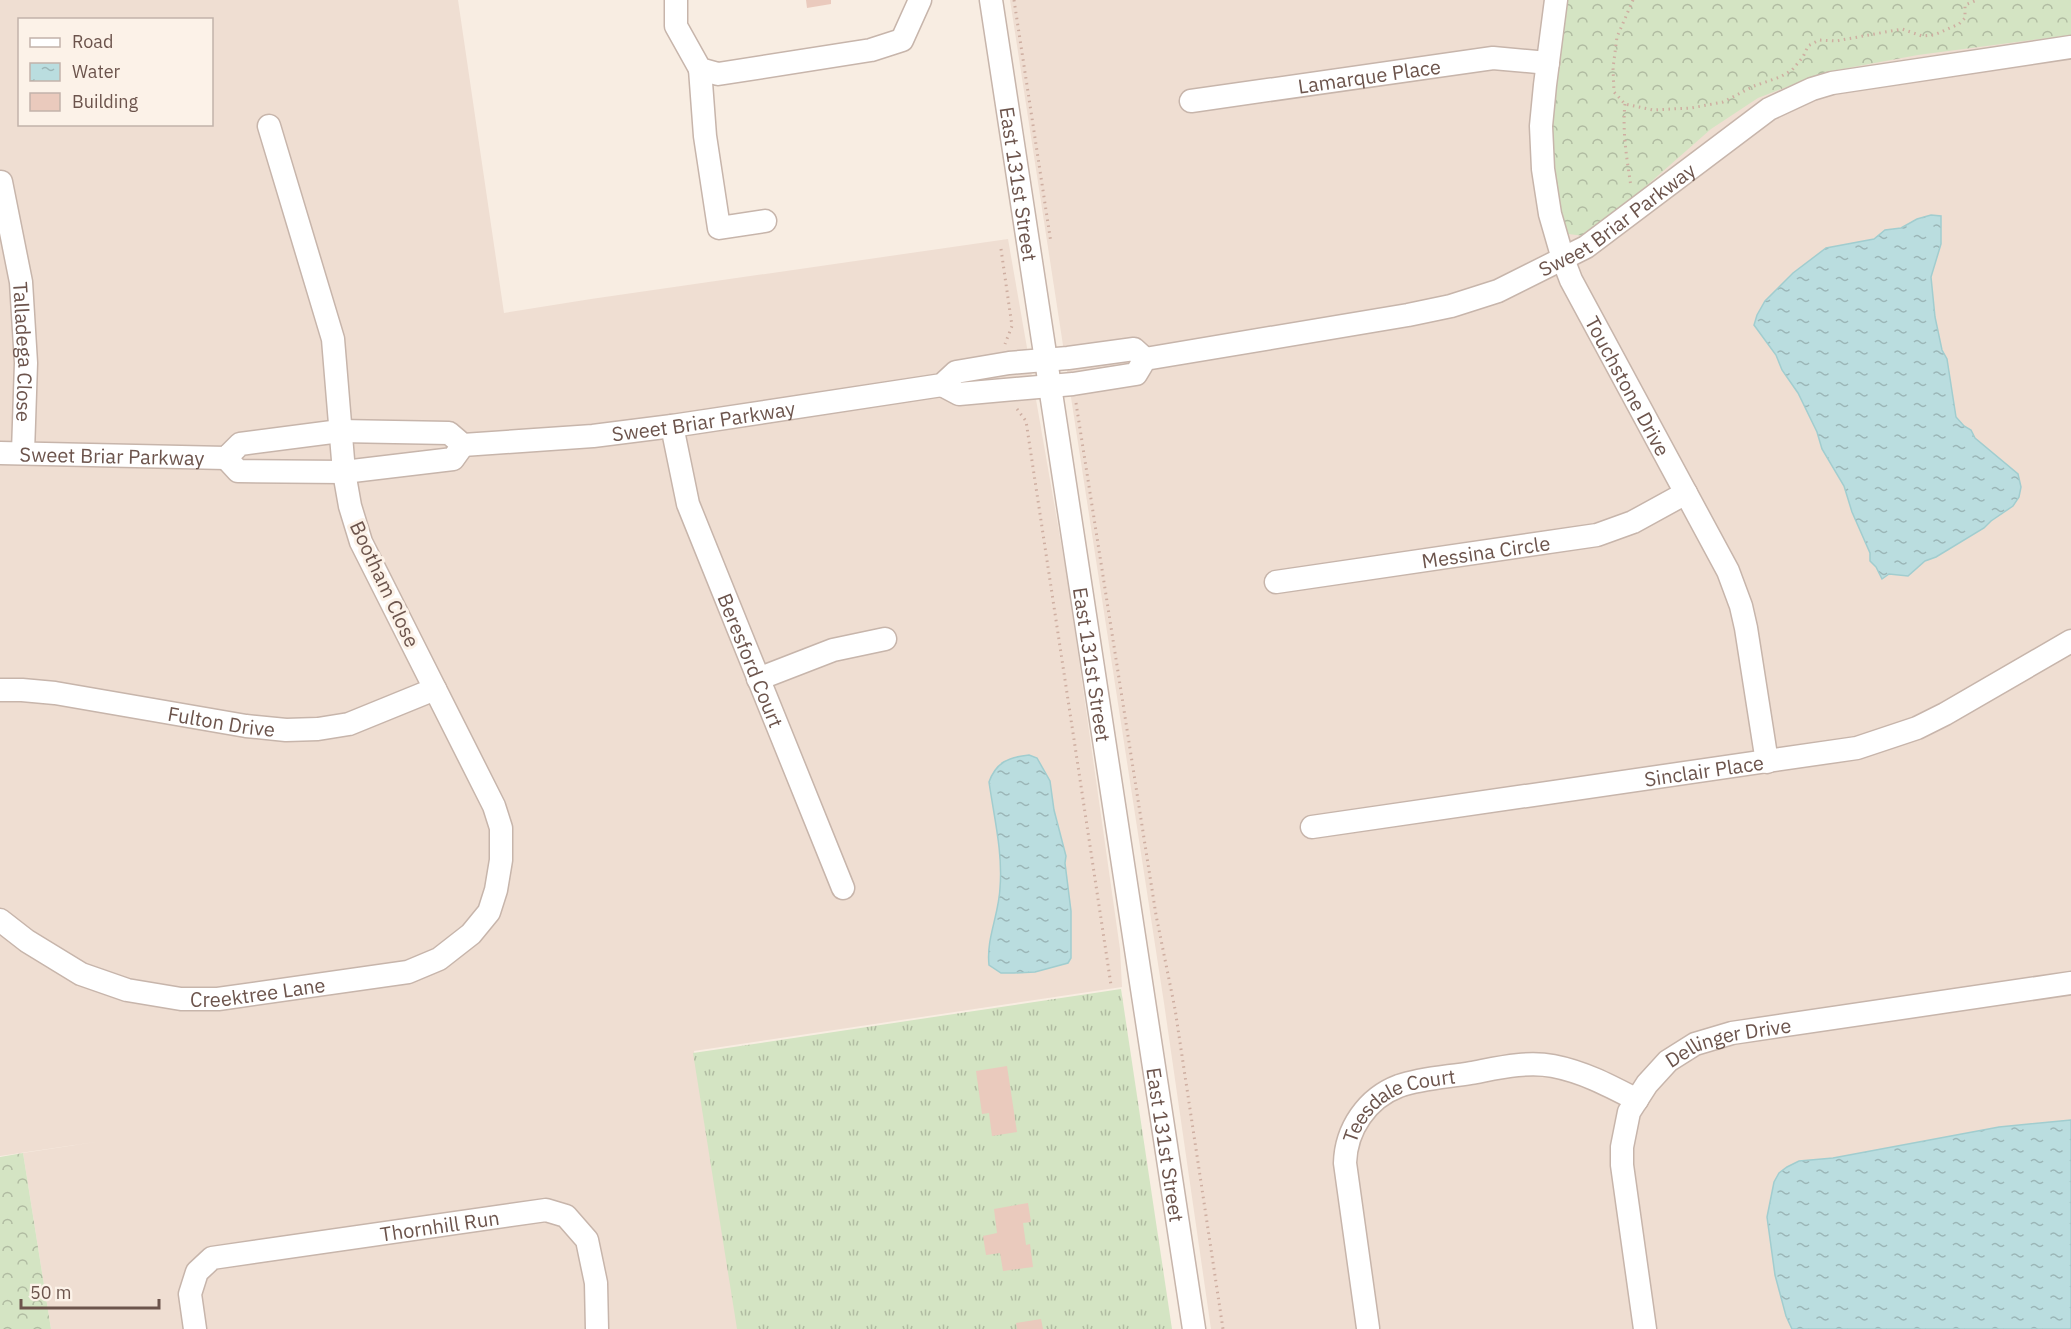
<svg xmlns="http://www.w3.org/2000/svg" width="2071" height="1329" viewBox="0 0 2071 1329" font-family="'IBM Plex Sans',sans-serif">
<defs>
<pattern id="grass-tufts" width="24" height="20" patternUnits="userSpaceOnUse" patternTransform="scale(1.5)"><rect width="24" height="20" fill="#d4e4c3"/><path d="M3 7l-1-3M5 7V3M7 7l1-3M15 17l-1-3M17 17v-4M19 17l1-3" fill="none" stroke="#b0bba1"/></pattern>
<pattern id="forest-crowns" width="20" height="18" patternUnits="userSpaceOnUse" patternTransform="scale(1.5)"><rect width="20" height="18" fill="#d4e4c3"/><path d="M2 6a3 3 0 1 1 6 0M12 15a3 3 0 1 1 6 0" fill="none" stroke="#b0bba1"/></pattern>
<pattern id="water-ripples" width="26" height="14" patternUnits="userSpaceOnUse" patternTransform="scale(1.5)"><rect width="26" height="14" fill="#badddf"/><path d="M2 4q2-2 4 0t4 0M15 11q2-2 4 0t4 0" fill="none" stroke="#9bb6b7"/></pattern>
</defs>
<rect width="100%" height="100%" fill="#f8ede2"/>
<!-- residential -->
<g fill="#efded2" fill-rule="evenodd">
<path d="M0,0H458L504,313L591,299L1008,239L1068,583L1120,949L1122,987L694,1051L738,1329H51L23,1153L102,1141L0,1156ZM20,20H212V124H20Z"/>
<path d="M1010,0H2071V1329H1211L1164,1003Z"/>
</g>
<!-- grass -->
<path fill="url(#grass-tufts)" d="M1121,989L1172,1329H737L693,1053Z"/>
<!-- forest -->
<g fill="url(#forest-crowns)">
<path d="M1564,0H2071V35L1918,55L1826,72L1758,98L1711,129L1595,231L1585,236L1568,234L1555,203L1551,106L1562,39Z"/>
<path d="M23,1153L51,1329H0V1157Z"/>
</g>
<!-- water -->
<g fill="url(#water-ripples)" stroke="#a1cdcf" stroke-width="1.5">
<path d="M1931,215L1941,216V244L1931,277L1935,317L1942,350L1947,359L1956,417L1964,426L1971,430L1975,438L2018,474L2021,487L2019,497L2013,506L1991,521L1984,528L1936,557L1925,561L1908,576L1889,574L1882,579L1876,567L1870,561V553L1852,512L1844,486L1822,449L1817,432L1798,393L1782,370L1776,355L1754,325L1757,315L1765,301L1793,273L1826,248L1874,239L1885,230L1901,228L1917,219Z"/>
<path d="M1029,755L1037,758L1050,781L1054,810L1066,856L1065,863L1071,911V958L1068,963L1035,972L1014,973H1001L989,965C986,939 999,914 1000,888C1003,853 994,817 989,782C996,762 1009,757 1029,755Z"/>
<path d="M2071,1120V1329H1792L1786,1316L1775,1275L1767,1217L1774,1182L1779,1173L1787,1167L1799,1161L1833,1158L1999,1127Z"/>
</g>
<!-- building -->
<g fill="#eacabd">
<path d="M806,0H831V4L807,8Z"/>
<path d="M1007,1066L1017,1132L992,1136L989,1113L982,1114L976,1071Z"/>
<path d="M1028,1203L1031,1222L1023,1223L1026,1245L1030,1244L1033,1267L1003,1271L1000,1253L986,1255L983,1236L997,1233L994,1209Z"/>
<path d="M1041,1319L1043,1329H1017L1016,1323Z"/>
</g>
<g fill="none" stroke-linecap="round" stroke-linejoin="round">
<defs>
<g id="minor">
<path d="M676,0V26L700,69L718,74L871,50L902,40L920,0"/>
<path id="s1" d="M991,0L1194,1329"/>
<path id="s2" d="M1556,0L1545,85L1541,126L1543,169L1550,214L1563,259L1571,280L1728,571L1741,606L1746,628L1767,762"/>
<path d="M700,69L705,136L719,228L765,221"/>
<path id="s3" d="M1191,101L1493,58L1548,63"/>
<path id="s4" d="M1,182L21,282L26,363L23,452"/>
<path id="s5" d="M942,385L959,394L1073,384L1136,374L1145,359L1408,315L1451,306L1498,291L1586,247L1769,109L1812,89L1832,83L2071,47"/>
<path id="s6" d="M672,426L688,504L843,888"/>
<path id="s7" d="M0,453L226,458L240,444L340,431L449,433L463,445L593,436L672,426L942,385L956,372L1009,363L1068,358L1134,349L1145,359"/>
<path d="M226,458L238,471L344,472L453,459L463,445"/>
<path id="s8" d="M1276,582L1597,535L1633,522L1686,493"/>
<path d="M758,679L833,650L885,639"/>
<path id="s9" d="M0,690H22L55,693L246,726L286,730L318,729L349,724L435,689"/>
<path id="s10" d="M1312,827L1857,748L1917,728L1945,714L2071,641"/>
<path id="s11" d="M0,920L27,941L81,974L127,990L181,999H218L408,972L439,959L471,934L489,912L496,890L501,860V828L494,806L361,542L350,506L344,472L333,339L269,126"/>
<path id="s12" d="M1368,1328L1345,1163C1346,1129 1367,1098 1399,1086C1422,1078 1448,1077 1471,1073C1498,1068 1526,1061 1553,1066C1584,1072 1610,1086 1637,1100"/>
<path id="s13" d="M195,1329L190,1294L197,1272L212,1258L546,1210L566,1216L587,1240L596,1283L597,1329"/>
<path id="s14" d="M1645,1329L1622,1165V1147L1629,1112L1647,1084L1668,1061L1695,1044L1732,1033L2071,983"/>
</g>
</defs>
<!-- minor casing -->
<use href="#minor" stroke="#c7b5ab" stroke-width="25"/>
<!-- path -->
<g stroke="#ceaea1" stroke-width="3" stroke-dasharray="1.5 4.5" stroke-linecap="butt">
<path d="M1014,0L1051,243"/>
<path d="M1633,0L1617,37L1613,68L1614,92L1625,104L1653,110L1691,108L1723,102L1754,86L1780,77L1792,70L1803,57L1808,46L1819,40L1836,41L1902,29L1922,36L1934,35L1959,24L1965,18V5L1977,0"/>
<path d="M1625,104C1622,132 1627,159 1631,187"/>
<path d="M1001,249L1012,326L1005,344"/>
<path d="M1076,403L1156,915L1175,1009L1223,1329"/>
<path d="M1017,409L1026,421L1111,985"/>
</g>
<!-- minor -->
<use href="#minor" stroke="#fff" stroke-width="22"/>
</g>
<g text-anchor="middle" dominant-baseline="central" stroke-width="6" stroke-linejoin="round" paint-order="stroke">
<!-- street labels -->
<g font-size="20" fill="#6c544c" stroke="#fcf2e8">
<text stroke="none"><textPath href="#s3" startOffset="180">Lamarque Place</textPath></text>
<text stroke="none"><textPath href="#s1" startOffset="186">East 131st Street</textPath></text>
<text stroke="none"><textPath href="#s5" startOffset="714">Sweet Briar Parkway</textPath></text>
<text stroke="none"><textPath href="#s4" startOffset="172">Talladega Close</textPath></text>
<text stroke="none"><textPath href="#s2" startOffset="405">Touchstone Drive</textPath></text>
<text stroke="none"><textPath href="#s7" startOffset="716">Sweet Briar Parkway</textPath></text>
<text stroke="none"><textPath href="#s7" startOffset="112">Sweet Briar Parkway</textPath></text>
<text stroke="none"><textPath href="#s8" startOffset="212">Messina Circle</textPath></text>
<text transform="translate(385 584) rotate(65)">Bootham Close</text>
<text stroke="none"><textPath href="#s6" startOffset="248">Beresford Court</textPath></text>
<text stroke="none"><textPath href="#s1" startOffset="672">East 131st Street</textPath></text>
<text stroke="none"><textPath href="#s9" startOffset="224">Fulton Drive</textPath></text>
<text stroke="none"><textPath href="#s10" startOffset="396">Sinclair Place</textPath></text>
<text stroke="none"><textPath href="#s11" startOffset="278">Creektree Lane</textPath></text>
<text stroke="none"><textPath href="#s14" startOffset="348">Dellinger Drive</textPath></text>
<text stroke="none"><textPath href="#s12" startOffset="256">Teesdale Court</textPath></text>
<text stroke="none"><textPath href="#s1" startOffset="1158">East 131st Street</textPath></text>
<text stroke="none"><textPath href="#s13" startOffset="309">Thornhill Run</textPath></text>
</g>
</g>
<!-- legend -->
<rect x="18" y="18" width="195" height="108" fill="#fcf2e8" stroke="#c2b3aa" stroke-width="1.5"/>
<rect x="30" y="38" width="30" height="9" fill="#ffffff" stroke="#c2b3aa" stroke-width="1.5"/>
<text x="72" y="48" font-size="18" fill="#6c544c">Road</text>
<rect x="30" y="63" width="30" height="18" fill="url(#water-ripples)" stroke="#c2b3aa" stroke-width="1.5"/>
<text x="72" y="78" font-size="18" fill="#6c544c">Water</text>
<rect x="30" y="93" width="30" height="18" fill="#eacabd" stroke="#c2b3aa" stroke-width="1.5"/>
<text x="72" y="108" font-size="18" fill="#6c544c">Building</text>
<!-- scale -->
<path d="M21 1299v9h138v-9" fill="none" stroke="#6c544c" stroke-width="3"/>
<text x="30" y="1299" font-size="18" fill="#6c544c" stroke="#fcf2e8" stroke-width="4.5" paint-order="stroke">50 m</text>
</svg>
